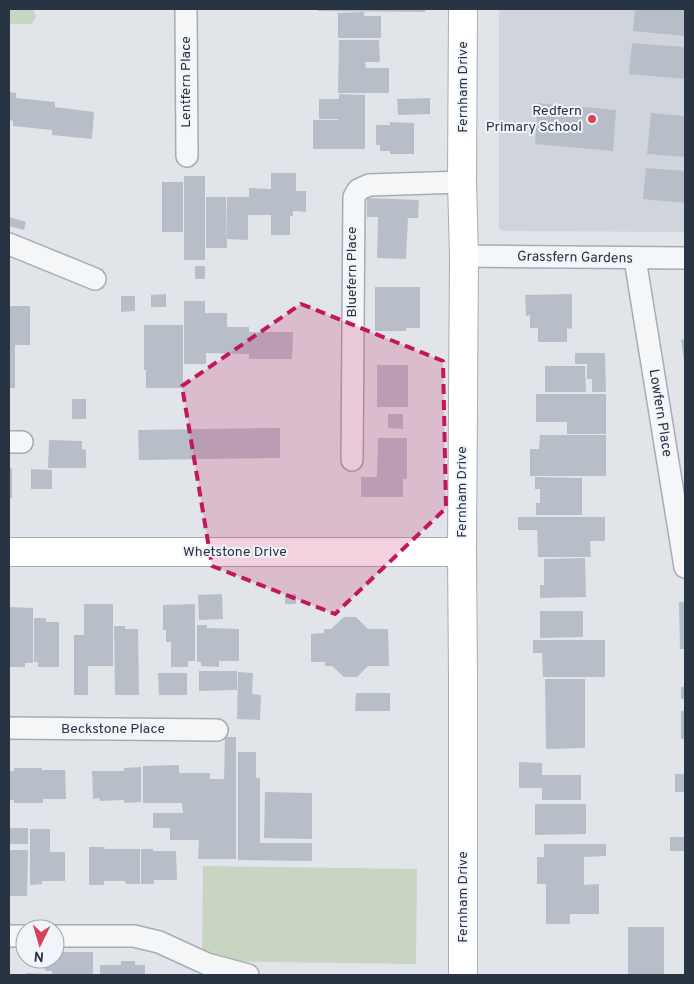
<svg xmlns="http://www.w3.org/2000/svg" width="694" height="984" viewBox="0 0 694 984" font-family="Overpass,sans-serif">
<rect width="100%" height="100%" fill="#e1e5ea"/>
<!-- built -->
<path fill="#cfd4dd" d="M499,9H685V232L502,231L499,228Z"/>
<!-- green -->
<g fill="#c7d5c2">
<path d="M9,9H33L36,17L32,24H9Z"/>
<path d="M203,866L417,869L416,964L202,961Z"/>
</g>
<!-- building -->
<g fill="#b8bec8">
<path d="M318,9H425V12L318,11Z"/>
<path d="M635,9H685V36L633,31Z"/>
<path d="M364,12V16H381V38H338V13Z"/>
<path d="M339,40H379L380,62H365L366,68H389V93H338Z"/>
<path d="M632,43L685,47V79L629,74Z"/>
<path d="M9,92L16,93V98L55,102V107L94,112L92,139L52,135V130L13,126V121L9,120Z"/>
<path d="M339,94L365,95V149H313V120H338V119H319V99H339Z"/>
<path d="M430,98V114L398,115L397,99Z"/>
<path d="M538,103L616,110L613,151L535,144Z"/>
<path d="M651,113L685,116V157L647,154Z"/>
<path d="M390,122L414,123V154H390V151H380V145H376V125H390Z"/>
<path d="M646,168L685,171V203L643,199Z"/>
<path d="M271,173H296V191H306V212L293,211V216H290V235H271V215H248V240L227,239V197H249V188L271,189Z"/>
<rect x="184" y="176" width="21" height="84"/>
<rect x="162" y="182" width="21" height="50"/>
<path d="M206,197H226L227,248H206Z"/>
<path d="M367,198L419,200L418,218H408L406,259L377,258L378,217H367Z"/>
<path d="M9,217L26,222L24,230L9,226Z"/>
<rect x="195" y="266" width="10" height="13"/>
<path d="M375,287H420V328H406V331H375Z"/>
<path d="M166,294V307H151V295Z"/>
<path d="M572,294V329L567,328V342H538V328H530V315L526,316L525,295Z"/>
<path d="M121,296H135V311L121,312Z"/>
<path d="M184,301H205V313H227V327H249V332H293L292,359H249V354L206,353V364H184Z"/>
<path d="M9,306H30V345H15V388H9Z"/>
<path d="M144,325H183V388H146V370H144Z"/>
<path d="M685,339V361H684L681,340Z"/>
<path d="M575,353H605L606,392H592V379H587V364H575Z"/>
<rect x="377" y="365" width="31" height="42"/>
<path d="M545,366H585L586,392H545Z"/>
<path d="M536,394H606V434H567V422H536Z"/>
<rect x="72" y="399" width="14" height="20"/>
<path d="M388,414H403V429L388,428Z"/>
<path d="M280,428V458L139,460L138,430Z"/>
<path d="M540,435H606V476H530V449H539Z"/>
<path d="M378,438H407V479H403V497H361V477H377Z"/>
<path d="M49,440L82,441V449L86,450V468H48Z"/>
<rect x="9" y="468" width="3" height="30"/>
<path d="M31,469L52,470V489H31Z"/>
<path d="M535,477L582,478V515H536V503H540V489H535Z"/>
<path d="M518,517H605V541H590L591,557H538L537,530H518Z"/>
<path d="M585,558L586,597L540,598V585H544V559Z"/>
<path d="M222,594L223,619L199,620L198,595Z"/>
<rect x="285" y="594" width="11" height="10"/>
<path d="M679,602H685V649H680Z"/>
<path d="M84,604H113V666H88V695H74V635H84Z"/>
<path d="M195,604V661H188V667H171V642H166V630H163V605Z"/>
<path d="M9,607L33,608V663H25V667H9Z"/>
<path d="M540,611H583V637L540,638Z"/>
<path d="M344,617H356L368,629H388L389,666H368L357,677H344L332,666H325V662H311V634L324,633V629H331Z"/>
<path d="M34,618H46V622H59V667H38V662H34Z"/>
<path d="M197,625H207V628L239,629V661H219V667L201,666V662H197Z"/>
<path d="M114,626H125V629H138L139,695H115Z"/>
<path d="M533,640H605V677H543L542,653H533Z"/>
<path d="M199,671H237V690L199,691Z"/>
<path d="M238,672L253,673L252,694L261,695L260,720L237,719Z"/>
<path d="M158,673H187V695H159Z"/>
<path d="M545,679H585V748L546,749Z"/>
<rect x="681" y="687" width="4" height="12"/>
<path d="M356,693H390V711H355Z"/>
<rect x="681" y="711" width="4" height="28"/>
<path d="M225,737H236V859H198L199,840H170V828H153V813H183L182,803H143V766L179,765V773H210V779H224Z"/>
<path d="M238,752H256V778H260V843H312V861L238,860Z"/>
<path d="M519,762L542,763V775H581V800H542V788H519Z"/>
<path d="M141,767V802L124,803V800L100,801L99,798L93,799L92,771H124V768Z"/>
<path d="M14,768H42V770H65L66,799H43V803H14V800H9V771H14Z"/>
<rect x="675" y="774" width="10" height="18"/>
<path d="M265,792L312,793V839L264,838Z"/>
<path d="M535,804H586V834L535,835Z"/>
<rect x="9" y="828" width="19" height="16"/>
<path d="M30,829H50V852H65V881H42V884L30,885Z"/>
<rect x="670" y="837" width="14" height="14"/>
<path d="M544,844H606V856L584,857V885L599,884V914H570V924H546V884H537V857H544Z"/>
<path d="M89,847H105L104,849H140V884H126L125,881H104V885H89Z"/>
<path d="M141,849H153V851H176L177,880H154V884H141Z"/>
<path d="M9,850H28L27,896H9Z"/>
<rect x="628" y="927" width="36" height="48"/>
<path d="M55,952H93V975H52V971H45V959H55Z"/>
<path d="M121,961H135V965H145V975H100V965H121Z"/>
<path d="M26,973L48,974V975H26Z"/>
</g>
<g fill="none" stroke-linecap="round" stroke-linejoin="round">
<defs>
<g id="street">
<path d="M186,9L187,156"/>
<path d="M9,244L95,279"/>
<path d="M464,256L685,258"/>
<path d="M635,259L685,567"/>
<path d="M9,442H22"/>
<path d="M352,460L354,197L358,190L369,185L462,182"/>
<path d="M9,728L217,730"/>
<path d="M9,936H25"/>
<path d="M55,936H134L159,942L207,964L248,975"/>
</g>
<g id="secondary">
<path d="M9,552H462"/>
<path d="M463,975V679L462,552L464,256L462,182L463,9"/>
</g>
</defs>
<!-- street casing -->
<use href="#street" stroke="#a6acb5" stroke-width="24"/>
<!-- secondary casing -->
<use href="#secondary" stroke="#a6acb5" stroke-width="30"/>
<!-- street -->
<use href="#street" stroke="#f4f6f8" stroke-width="21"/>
<!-- secondary -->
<use href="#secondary" stroke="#fff" stroke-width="28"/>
</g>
<!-- marked area -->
<path fill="#c2185b" fill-opacity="0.2" stroke="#c2185b" stroke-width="4" stroke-dasharray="10 6" stroke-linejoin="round" d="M301,304L443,361L446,508L335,614L212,566L182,386Z"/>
<!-- markers -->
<circle fill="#d54159" stroke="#f1f4f8" stroke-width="2" cx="592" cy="119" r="5"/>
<g text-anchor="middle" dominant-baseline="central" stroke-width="4" stroke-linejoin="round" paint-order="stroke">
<!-- street labels -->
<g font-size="14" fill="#283343" stroke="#f1f4f8">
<text transform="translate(186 82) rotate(-90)">Lentfern Place</text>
<text transform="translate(463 87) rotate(-90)">Fernham Drive</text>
<text transform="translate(575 258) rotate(1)">Grassfern Gardens</text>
<text transform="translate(352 272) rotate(-90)">Bluefern Place</text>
<text transform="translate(660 413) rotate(81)">Lowfern Place</text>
<text transform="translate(462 492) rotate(-90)">Fernham Drive</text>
<text x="235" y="552">Whetstone Drive</text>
<text x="113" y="729">Beckstone Place</text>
<text transform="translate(463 897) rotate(-90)">Fernham Drive</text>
</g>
<!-- poi labels -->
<g font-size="14" fill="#283343" stroke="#f1f4f8" text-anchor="end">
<text x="582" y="111">Redfern<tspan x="582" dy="16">Primary School</tspan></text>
</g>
</g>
<!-- border -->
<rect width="694" height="984" fill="none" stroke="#283343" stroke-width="20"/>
<!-- north arrow -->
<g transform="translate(40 944) rotate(185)"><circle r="24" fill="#f1f4f8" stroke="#a1a7b0"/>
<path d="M0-4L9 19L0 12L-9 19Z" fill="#d54159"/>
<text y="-8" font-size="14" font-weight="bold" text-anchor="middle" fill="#283343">N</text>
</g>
</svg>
